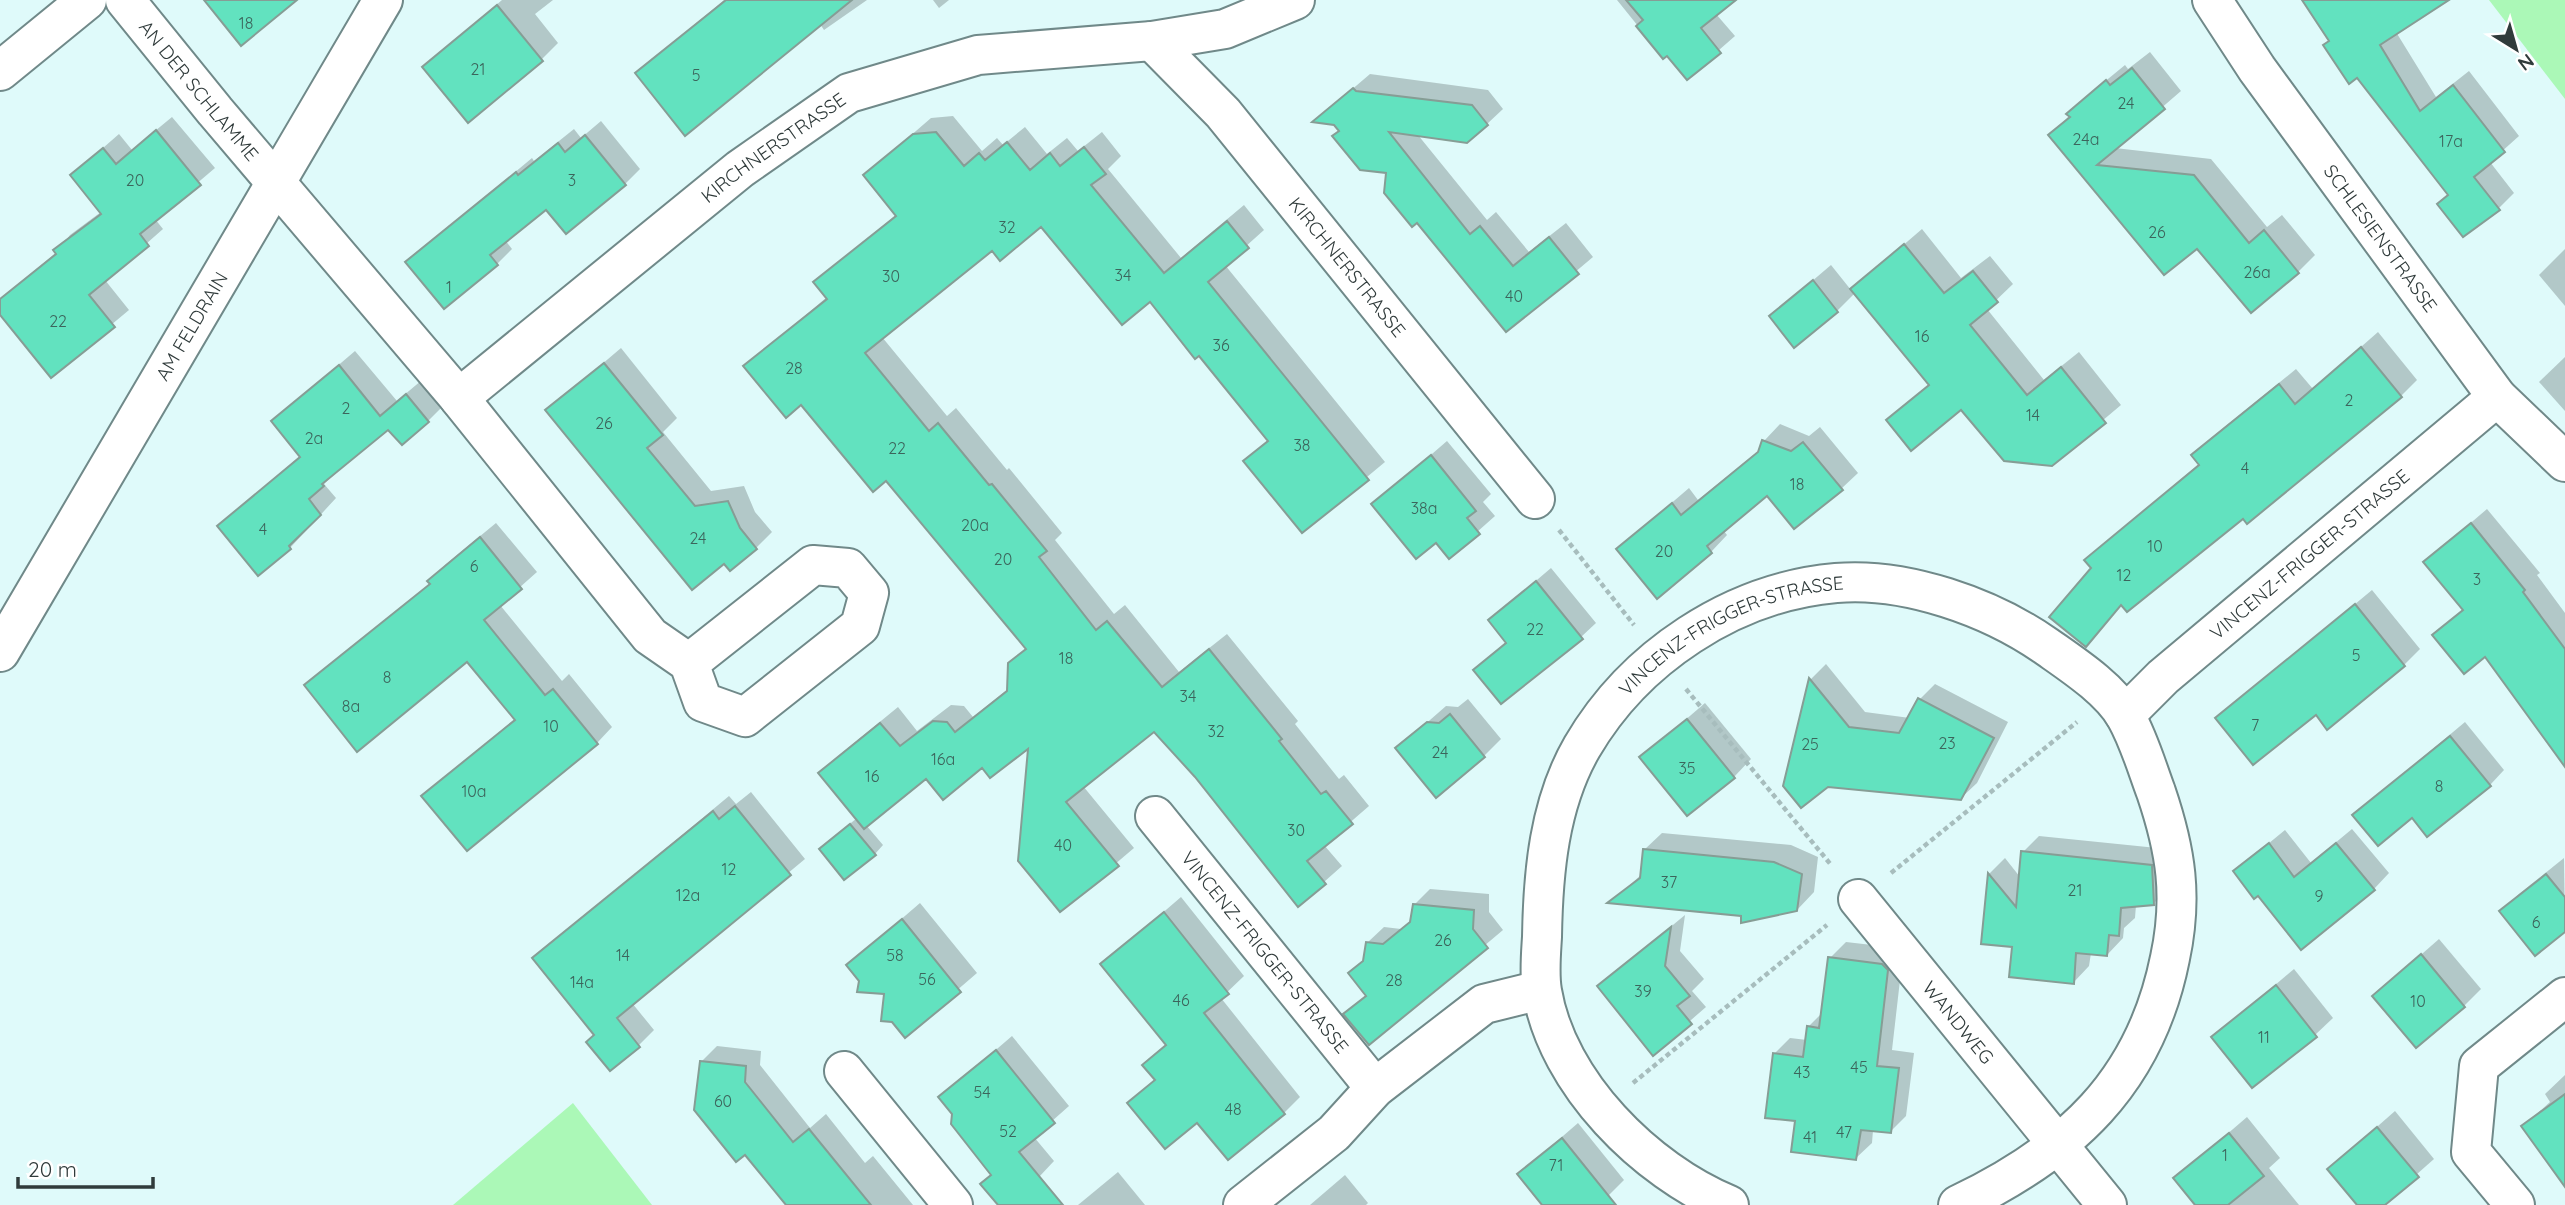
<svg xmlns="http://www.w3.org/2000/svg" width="2565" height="1205" viewBox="0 0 2565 1205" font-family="Quicksand,sans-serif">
<rect width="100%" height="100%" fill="#dffafa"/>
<!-- green -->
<g fill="#abf8b7">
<path d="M2489,0H2565V99Z"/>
<path d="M573,1103L652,1205H453Z"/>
</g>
<!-- shadow -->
<g fill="#0003">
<path d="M502,0H553L535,14L558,43L541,60L424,67Z"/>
<path d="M724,0L732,9L744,0H867L824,30L820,24L637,73Z"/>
<path d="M933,0H949L939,8Z"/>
<path d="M1617,0H1732L1716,14L1735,36L1687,78L1667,54L1663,57Z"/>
<path d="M2304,0H2429L2396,32L2436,97L2469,71L2519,136L2490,162L2514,193L2498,209L2449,194L2358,76L2325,45L2330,39Z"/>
<path d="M2150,52L2181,91L2115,148L2211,159L2267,227L2282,215L2315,255L2298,272L2198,246L2051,136L2086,97L2125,65L2128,69Z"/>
<path d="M1370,74L1488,90L1503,109L1487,124L1418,135L1487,220L1496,212L1529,252L1566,223L1593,257L1506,330L1388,172L1335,123L1315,121Z"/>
<path d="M953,116L982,151L997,138L1003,145L1025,127L1047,154L1067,138L1078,151L1102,132L1121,156L1108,169L1181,258L1244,205L1264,230L1225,265L1385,462L1302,531L1246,461L1269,439L1199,353L1150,300L1042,224L992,248L882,337L947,416L956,408L1007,470L1009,468L1062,533L1055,540L1114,614L1125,605L1179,672L1227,634L1298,721L1295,724L1339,779L1344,775L1369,806L1324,845L1342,866L1298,905L1196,775L1154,730L1083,786L1134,848L1061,910L1030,746L982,766L927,777L866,825L883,845L875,854L829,841L857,818L821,773L837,757L898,707L917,731L951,705L964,706L973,717L1009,688L1010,664L1027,648L886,479L802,403L746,366L827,297L816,282L897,214L865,175L931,118Z"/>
<path d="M172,117L215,168L155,219L163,229L105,280L129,310L51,375L0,312V300L57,252L70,235L101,212L72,175L119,134L132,150Z"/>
<path d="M601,121L640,169L625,184L546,208L505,240L512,249L497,264L407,262L532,158L534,161L574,129L581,138Z"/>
<path d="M1922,229L1961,278L1990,256L2013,284L1987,309L2044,380L2079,352L2121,405L2051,464L1962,407L1889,420L1930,384L1855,293L1837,311L1771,316L1831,265L1851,290Z"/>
<path d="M2565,249V306L2539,275Z"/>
<path d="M2378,332L2417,380L2401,396L2243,516L2122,604L2086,645L2093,568L2087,560L2200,463L2194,455L2210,439L2296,369L2313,389Z"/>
<path d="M621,348L677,418L663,432L711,491L744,486L755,512L772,532L756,548L548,410Z"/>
<path d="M355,351L397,401L422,380L443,406L428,421L388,427L339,470L324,484L336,498L290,548L220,526L301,455L273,421Z"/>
<path d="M2565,357V411L2539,382Z"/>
<path d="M1780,424L1809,436L1820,427L1858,473L1841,489L1767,493L1723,530L1727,535L1711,552L1657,596L1618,549L1689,488L1698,500L1761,449L1764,441Z"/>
<path d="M1447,441L1491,494L1483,502L1495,516L1450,556L1437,541L1374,504Z"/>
<path d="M2487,509L2540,573L2537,575L2565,613V725L2485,655L2434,635L2464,609L2425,562Z"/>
<path d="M496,523L537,572L500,605L562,681L569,674L612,727L597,743L424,796L516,718L468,660L306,686L431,583L445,565Z"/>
<path d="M1551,568L1596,623L1581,637L1475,670L1507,641L1490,620Z"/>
<path d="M2372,590L2420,649L2404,665L2328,727L2316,713L2218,718Z"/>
<path d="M1826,664L1865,712L1910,718L1920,699L1935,684L2008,722L1977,783L1961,798L1827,785L1785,786L1811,679Z"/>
<path d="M1468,699L1501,739L1484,756L1398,748L1446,706L1458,707Z"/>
<path d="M1705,703L1751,759L1734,777L1641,758Z"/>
<path d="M2465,722L2504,770L2490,785L2412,816L2354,815Z"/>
<path d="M751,792L805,859L632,1003L654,1030L639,1045L596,1035L534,958L729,796L736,804Z"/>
<path d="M2352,829L2389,873L2374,889L2258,894L2235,871L2285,830L2311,863Z"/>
<path d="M1662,833L1791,845L1818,857L1814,892L1797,910L1742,914L1611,902L1642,874L1644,850Z"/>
<path d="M2039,836L2167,849L2170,887L2154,903L2136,905L2135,918L2124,928L2123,938L2107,955L2091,953L2089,966L2073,983L2014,945L1983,943L1989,874L2005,858L2020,877L2023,852Z"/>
<path d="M2564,858L2565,930L2501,911L2519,894Z"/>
<path d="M1430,889L1489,894V912L1503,930L1369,1043L1346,1014L1367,994L1350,973L1365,959L1367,943L1384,927L1401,929L1413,919L1414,905Z"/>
<path d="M1181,897L1244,976L1221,998L1300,1097L1284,1113L1197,1120L1130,1103L1156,1078L1145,1065L1167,1044L1102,965Z"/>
<path d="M920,903L977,973L905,1035L886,992L861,980L848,965Z"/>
<path d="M1685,915L1680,951L1704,979L1692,991L1706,1007L1653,1053L1599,986Z"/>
<path d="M2439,939L2481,989L2464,1006L2374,996Z"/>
<path d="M1846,942L1898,948L1903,954L1892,1050L1914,1053L1906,1116L1890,1132L1873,1130L1872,1143L1856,1158L1797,1120L1774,1054L1790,1038L1807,1040L1808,1027L1823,1012L1830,958Z"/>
<path d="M2294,969L2333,1018L2315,1035L2214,1037Z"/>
<path d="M1012,1036L1069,1106L1034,1137L1054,1161L1039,1177L941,1097Z"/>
<path d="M717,1046L761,1051L760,1065L810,1128L826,1114L865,1163L873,1156L913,1205H789L745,1152L701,1062Z"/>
<path d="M2565,1075V1184L2523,1126L2550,1102L2545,1094Z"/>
<path d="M2395,1111L2434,1159L2382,1205H2359L2329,1169Z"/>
<path d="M2247,1117L2280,1158L2269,1168L2299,1205H2197L2176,1178Z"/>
<path d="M1578,1123L1624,1180L1599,1205H1543L1519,1174Z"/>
<path d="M1118,1172L1145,1205H1078Z"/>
<path d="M1345,1175L1368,1203L1366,1205H1310Z"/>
</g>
<!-- building -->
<g fill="#62e2bf" stroke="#869d95" stroke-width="2">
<path d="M204,0H297L241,46Z"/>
<path d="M726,0H852L685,136L635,73Z"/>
<path d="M1626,0H1736L1701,28L1721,53L1687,80L1667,56L1663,59L1636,26L1643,20Z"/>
<path d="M2302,0H2449L2380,45L2420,111L2453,85L2505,152L2474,177L2500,210L2463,237L2437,204L2448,195L2357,78L2349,84L2323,45L2329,41Z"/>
<path d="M497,5L543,61L468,123L422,67Z"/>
<path d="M2132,68L2165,109L2097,165L2194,175L2249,243L2264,230L2299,273L2251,313L2197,249L2164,275L2048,135L2070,117L2066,114L2106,80L2110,85Z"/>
<path d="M1353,88L1356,91L1472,105L1488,125L1467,143L1389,132L1470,234L1480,226L1513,266L1549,237L1579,274L1506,332L1417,223L1412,227L1384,193L1386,173L1360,170L1332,136L1339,131L1334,125L1312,122Z"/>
<path d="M156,130L201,185L140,234L149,246L89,295L115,327L51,378L0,315V299L56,254L53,250L101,214L70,175L103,148L116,164Z"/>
<path d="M936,132L964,166L979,153L985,160L1007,142L1030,170L1050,153L1060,166L1084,147L1106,174L1091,185L1164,273L1227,221L1249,248L1208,282L1369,480L1302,533L1243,461L1268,441L1199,356L1195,359L1150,302L1122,325L1041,227L1000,261L992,251L865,353L929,431L938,423L989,485L992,484L1047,551L1039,557L1096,630L1107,621L1162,687L1209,649L1282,739L1279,741L1321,794L1326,791L1353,824L1307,861L1326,884L1298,907L1195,777L1154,732L1066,802L1119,866L1060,912L1018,861L1028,749L990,778L982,768L943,800L926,779L864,829L818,773L880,723L900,746L933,721L947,722L955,732L1007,691L1008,663L1026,649L886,481L873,492L801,405L786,418L743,366L827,299L813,282L896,216L863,175L913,134Z"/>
<path d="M585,135L626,185L566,234L546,210L490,255L498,265L444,309L405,262L516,172L518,175L558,143L565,152Z"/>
<path d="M1904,244L1944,293L1973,271L1998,302L1970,325L2027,395L2061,367L2106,423L2052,466L2004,461L1961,410L1911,451L1886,420L1929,385L1850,289Z"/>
<path d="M1813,280L1838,312L1794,348L1769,316Z"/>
<path d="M2361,347L2402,397L2247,524L2243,519L2127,612L2121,605L2086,647L2049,617L2091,568L2084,560L2199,465L2191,455L2279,384L2295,404Z"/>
<path d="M604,363L663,435L647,448L695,506L728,501L740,528L757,549L730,571L724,564L692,590L545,410Z"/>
<path d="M339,365L380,416L406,394L429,422L402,445L388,430L322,484L324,486L309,499L321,515L289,546L291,549L258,576L217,526L300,457L271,421Z"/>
<path d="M1762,440L1791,451L1803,442L1843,490L1794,529L1767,496L1707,546L1712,553L1657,599L1616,549L1672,503L1681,515L1758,452Z"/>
<path d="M1431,455L1476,511L1467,518L1480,534L1449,559L1436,543L1416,559L1371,504Z"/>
<path d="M2471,523L2525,590L2523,592L2565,649V767L2485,657L2464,674L2432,635L2463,610L2423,562Z"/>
<path d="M480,537L522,589L484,620L545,695L553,689L598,744L467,851L421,796L515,720L467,662L357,752L304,685L430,584L427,581Z"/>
<path d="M1536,581L1583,639L1501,704L1473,670L1506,643L1488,620Z"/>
<path d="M2355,604L2405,666L2327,730L2316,715L2253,765L2215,718Z"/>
<path d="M1809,678L1849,727L1899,733L1918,698L1994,738L1961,800L1828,787L1801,808L1783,786Z"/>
<path d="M1450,714L1485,757L1436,798L1395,748L1427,722L1439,723Z"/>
<path d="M1687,719L1735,778L1687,816L1639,757Z"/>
<path d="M2450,736L2491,786L2427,837L2412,818L2378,846L2352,815Z"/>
<path d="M735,806L791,875L617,1018L640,1047L610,1071L586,1042L594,1035L532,958L713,811L719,819Z"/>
<path d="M850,824L876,855L844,880L819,849Z"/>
<path d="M2269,843L2294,877L2336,843L2375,890L2301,950L2258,896L2254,899L2233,871Z"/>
<path d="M1643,849L1774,862L1802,874L1797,911L1741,923V916L1607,903L1640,878Z"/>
<path d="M2021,851L2152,865L2154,905L2121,908L2119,936L2109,935L2107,956L2076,953L2074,984L2009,977L2012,947L1981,944L1988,873L2016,907Z"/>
<path d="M2546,874L2565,897V932L2535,956L2499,911Z"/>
<path d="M1413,904L1474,910L1473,929L1488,948L1369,1045L1343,1014L1366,996L1348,973L1363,961L1366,942L1383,944L1410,922Z"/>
<path d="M1164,912L1229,994L1204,1013L1285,1114L1228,1160L1197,1123L1165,1149L1127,1103L1155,1080L1142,1065L1166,1045L1100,964Z"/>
<path d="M902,919L961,992L905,1038L892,1022L881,1021L884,994L857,992L859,981L846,965Z"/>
<path d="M1671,927L1665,966L1690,996L1677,1006L1692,1024L1653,1056L1597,986Z"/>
<path d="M2421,954L2465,1007L2416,1048L2372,996Z"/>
<path d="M1828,957L1882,964L1888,970L1877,1066L1899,1068L1891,1133L1861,1130L1856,1160L1791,1152L1795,1121L1765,1118L1773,1053L1803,1057L1807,1026L1819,1028Z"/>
<path d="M2276,985L2317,1037L2252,1088L2211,1037Z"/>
<path d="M996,1050L1055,1123L1019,1152L1063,1205H998L980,1184L991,1175L951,1124L952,1114L938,1097Z"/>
<path d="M700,1061L746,1066L745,1082L793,1142L809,1129L871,1205H786L745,1155L736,1162L694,1110Z"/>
<path d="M2565,1094V1187L2521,1126Z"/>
<path d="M2377,1127L2419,1177L2385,1205H2357L2327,1169Z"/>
<path d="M2229,1133L2264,1176L2228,1205H2195L2173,1178Z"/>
<path d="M1562,1138L1616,1205H1542L1517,1174Z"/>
</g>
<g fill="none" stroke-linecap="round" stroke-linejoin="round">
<defs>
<g id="minor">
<path id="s1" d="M125,0L215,111L459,398L650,636L689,663L813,565L848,568L869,593L860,626L745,717L703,702L689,663"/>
<path id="s2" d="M2212,0L2257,69L2497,397L2565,462"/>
<path id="s3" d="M1152,41L1223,113L1535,499"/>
<path d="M0,71L87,0"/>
<path id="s4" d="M459,398L740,169L849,93L978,55L1152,41L1225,29L1295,0"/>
<path id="s5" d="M0,652L383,0"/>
<path id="s6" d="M2125,715L2163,677L2497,397"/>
<path id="s7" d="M1155,816L1375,1088"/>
<path id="s8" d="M1858,899L2107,1205"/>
<path d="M844,1071L953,1205"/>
<path d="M1243,1205L1334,1133L1375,1088L1484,1004L1541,990"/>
<path id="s9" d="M1729,1205C1646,1171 1557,1083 1542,991C1539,974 1541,954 1542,937C1543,873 1549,804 1582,747C1634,658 1732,592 1836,583C1906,577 1990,607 2046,646C2073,665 2110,689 2126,717C2139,740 2147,768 2156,792C2176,851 2183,897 2170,958C2145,1083 2069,1152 1958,1205"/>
<path d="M2515,1205L2471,1152L2479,1066L2565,997"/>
</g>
</defs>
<!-- minor casing -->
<use href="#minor" stroke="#708989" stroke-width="42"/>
<!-- path -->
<g stroke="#a7bdbd" stroke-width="4.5" stroke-dasharray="5 3.5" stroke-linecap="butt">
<path d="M1559,530L1634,625"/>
<path d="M1686,689L1832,866"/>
<path d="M1891,873L2077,722"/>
<path d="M1633,1083L1827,925"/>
</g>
<!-- minor -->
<use href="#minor" stroke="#fff" stroke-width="38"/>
</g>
<g text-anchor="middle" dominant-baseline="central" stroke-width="5" stroke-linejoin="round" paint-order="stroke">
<!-- number labels -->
<g font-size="16" fill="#3c655c">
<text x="246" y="23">18</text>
<text x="478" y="69">21</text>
<text x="696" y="75">5</text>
<text x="2126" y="103">24</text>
<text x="2086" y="139">24a</text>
<text x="2451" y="141">17a</text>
<text x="135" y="180">20</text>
<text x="572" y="180">3</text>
<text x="1007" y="227">32</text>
<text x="2157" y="232">26</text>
<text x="2257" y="272">26a</text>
<text x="1123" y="275">34</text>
<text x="891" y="276">30</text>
<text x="449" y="287">1</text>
<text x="1514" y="296">40</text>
<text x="58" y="321">22</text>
<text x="1922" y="336">16</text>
<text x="1221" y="345">36</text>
<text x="794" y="368">28</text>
<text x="2349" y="400">2</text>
<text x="346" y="408">2</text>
<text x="2033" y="415">14</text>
<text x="604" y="423">26</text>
<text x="314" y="438">2a</text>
<text x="1302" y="445">38</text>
<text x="897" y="448">22</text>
<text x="2245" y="468">4</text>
<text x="1797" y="484">18</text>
<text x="1424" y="508">38a</text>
<text x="975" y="525">20a</text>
<text x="263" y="529">4</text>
<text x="698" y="538">24</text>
<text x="2155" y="546">10</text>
<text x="1664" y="551">20</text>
<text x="1003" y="559">20</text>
<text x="474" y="566">6</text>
<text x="2124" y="575">12</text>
<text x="2477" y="579">3</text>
<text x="1535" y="629">22</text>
<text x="2356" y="655">5</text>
<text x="1066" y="658">18</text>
<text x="387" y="677">8</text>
<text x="1188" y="696">34</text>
<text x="351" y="706">8a</text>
<text x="2255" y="725">7</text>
<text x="551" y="726">10</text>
<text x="1216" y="731">32</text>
<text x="1947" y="743">23</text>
<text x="1810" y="744">25</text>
<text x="1440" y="752">24</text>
<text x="943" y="759">16a</text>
<text x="1687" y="768">35</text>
<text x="872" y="776">16</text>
<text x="2439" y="786">8</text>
<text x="474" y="791">10a</text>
<text x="1296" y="830">30</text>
<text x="1063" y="845">40</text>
<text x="729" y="869">12</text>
<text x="1669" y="882">37</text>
<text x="2075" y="890">21</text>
<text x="688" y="895">12a</text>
<text x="2319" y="896">9</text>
<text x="2536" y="922">6</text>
<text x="1443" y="940">26</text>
<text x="623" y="955">14</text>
<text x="895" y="955">58</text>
<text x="927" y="979">56</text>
<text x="1394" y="980">28</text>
<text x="582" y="982">14a</text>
<text x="1643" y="991">39</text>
<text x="1181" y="1000">46</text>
<text x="2418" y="1001">10</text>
<text x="2264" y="1037">11</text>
<text x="1859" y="1067">45</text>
<text x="1802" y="1072">43</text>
<text x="982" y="1092">54</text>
<text x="723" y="1101">60</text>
<text x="1233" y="1109">48</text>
<text x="1008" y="1131">52</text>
<text x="1844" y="1132">47</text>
<text x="1810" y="1137">41</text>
<text x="2225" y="1155">1</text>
<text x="1556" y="1165">71</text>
</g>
<!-- street labels -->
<g font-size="19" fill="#303b3b" stroke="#fff">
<text stroke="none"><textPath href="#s1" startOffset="117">AN DER SCHLAMME</textPath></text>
<text stroke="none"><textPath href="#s4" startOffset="402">KIRCHNERSTRASSE</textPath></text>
<text stroke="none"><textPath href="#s2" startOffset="292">SCHLESIENSTRASSE</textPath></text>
<text stroke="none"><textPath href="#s3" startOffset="299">KIRCHNERSTRASSE</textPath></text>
<text stroke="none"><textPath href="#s5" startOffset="378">AM FELDRAIN</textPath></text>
<text stroke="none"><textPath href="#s6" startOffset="245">VINCENZ-FRIGGER-STRASSE</textPath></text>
<text stroke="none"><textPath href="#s9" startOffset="740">VINCENZ-FRIGGER-STRASSE</textPath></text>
<text stroke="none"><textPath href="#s7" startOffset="175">VINCENZ-FRIGGER-STRASSE</textPath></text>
<text stroke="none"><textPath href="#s8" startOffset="159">WANDWEG</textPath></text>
</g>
</g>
<!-- north arrow -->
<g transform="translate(2516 49) rotate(143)" stroke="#ffffff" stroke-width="5" paint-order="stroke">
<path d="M0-5L12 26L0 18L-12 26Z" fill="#303b3b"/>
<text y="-10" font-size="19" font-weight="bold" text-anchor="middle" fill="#303b3b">N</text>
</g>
<!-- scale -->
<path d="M18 1177v10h135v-10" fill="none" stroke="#303b3b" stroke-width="3.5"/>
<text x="28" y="1177" font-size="21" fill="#303b3b" stroke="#ffffff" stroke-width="5" paint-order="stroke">20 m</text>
</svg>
